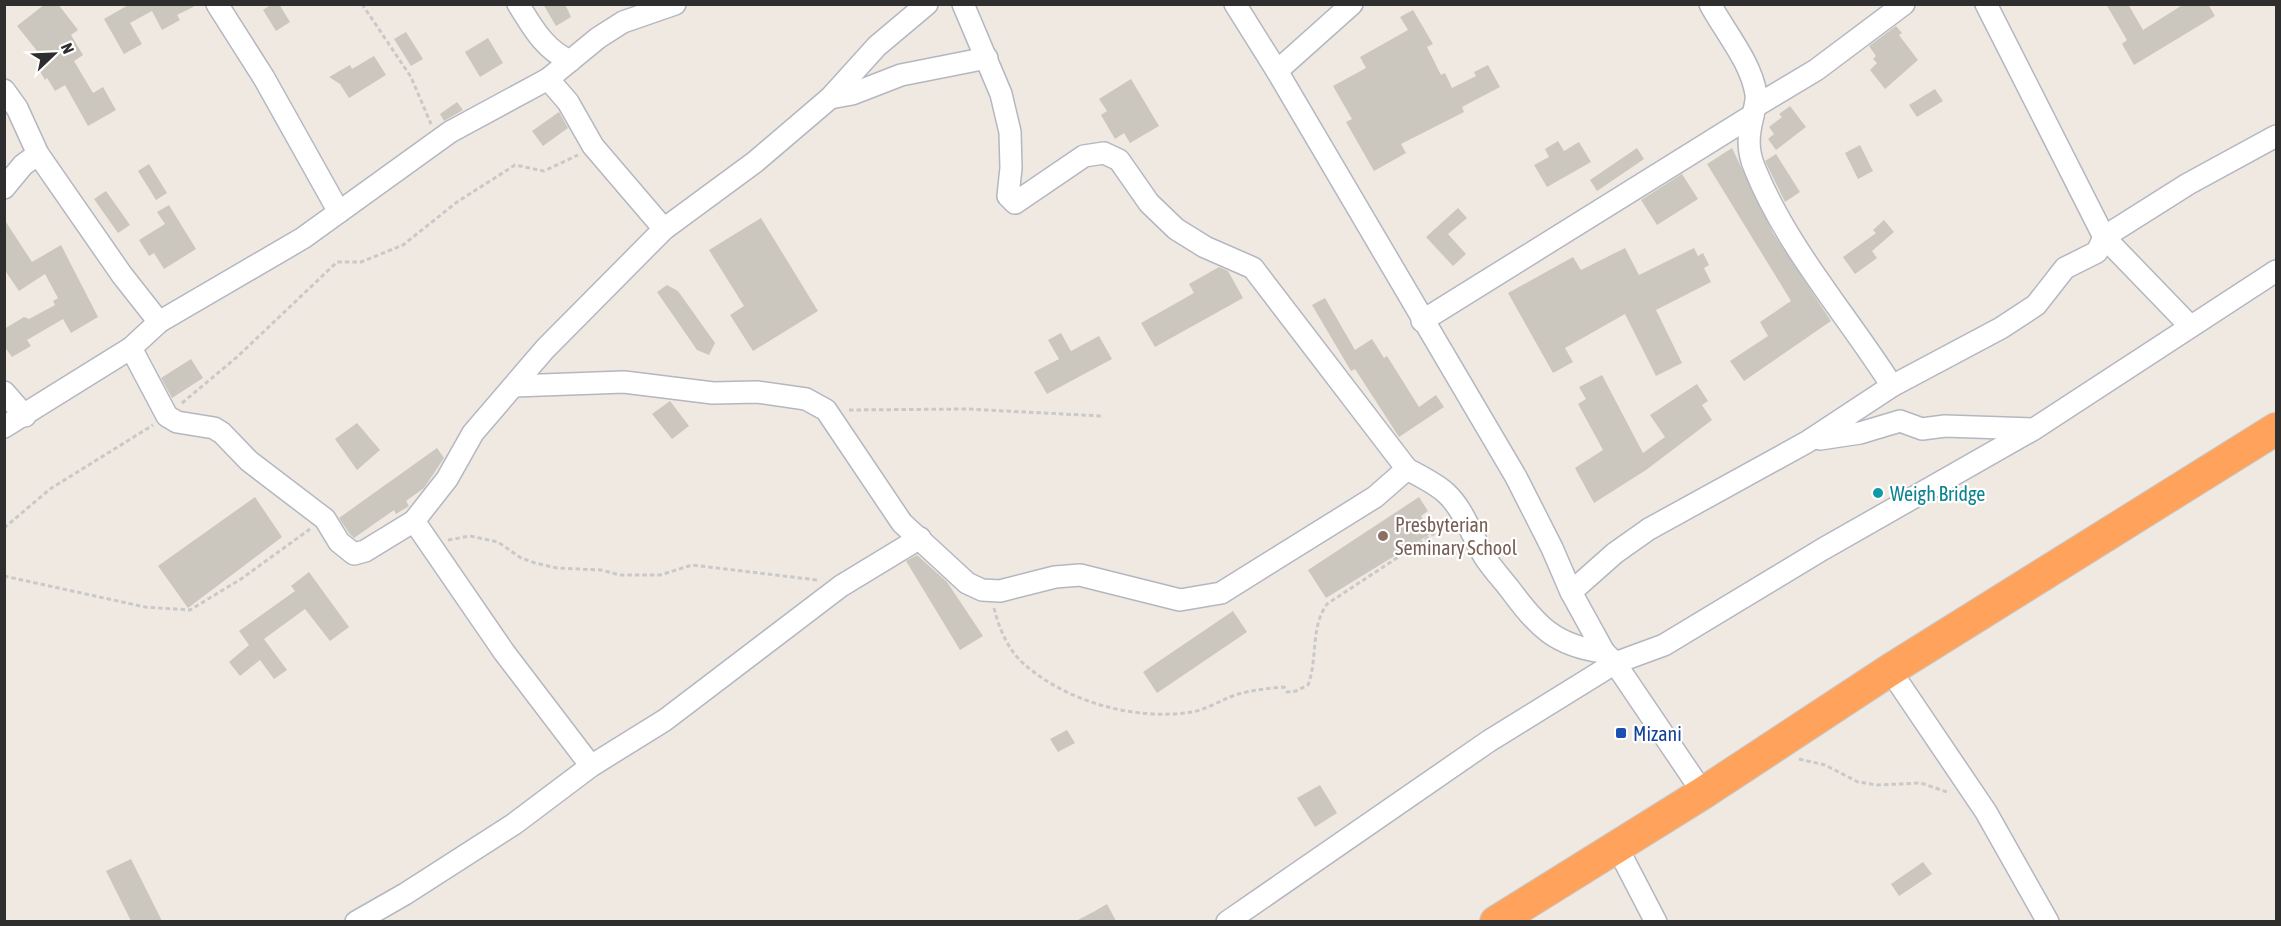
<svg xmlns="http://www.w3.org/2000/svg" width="2281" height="926" viewBox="0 0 2281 926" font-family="'Asap Condensed',sans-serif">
<rect width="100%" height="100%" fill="#efe9e1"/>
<!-- building -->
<g fill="#cbc7bf">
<path d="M45,4H58L78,30L71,35L83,55L74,61L93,93L103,87L116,110L88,126L65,85L55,91L47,78L45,80L38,68L46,62L17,26Z"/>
<path d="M130,4H199L177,15L180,20L162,30L152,11L130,23L142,44L124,54L104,19Z"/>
<path d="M272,4H279L290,22L276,31L263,10Z"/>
<path d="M543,4H565L571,17L556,26Z"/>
<path d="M2106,4H2128L2143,30L2184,4H2208L2215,16L2134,65L2122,44L2127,40Z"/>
<path d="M1413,10L1433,44L1427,47L1441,75L1445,73L1452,88L1476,76L1474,72L1488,65L1500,87L1462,107L1464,112L1401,144L1406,153L1374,171L1346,122L1352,119L1333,86L1366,68L1360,57L1408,30L1400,17Z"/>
<path d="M1896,26L1902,33L1899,35L1918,60L1885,89L1870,70L1877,63L1873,59L1876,56L1869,46Z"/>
<path d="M406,32L423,59L411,66L394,39Z"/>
<path d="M488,38L503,63L480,77L465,52Z"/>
<path d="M374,56L386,75L349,98L340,84L329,77L350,65L352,69Z"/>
<path d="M1131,79L1159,126L1130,143L1124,133L1115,139L1101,115L1107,111L1099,99Z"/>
<path d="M1935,89L1943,101L1917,117L1909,105Z"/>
<path d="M457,102L463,110L444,121L440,114Z"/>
<path d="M1790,106L1806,127L1776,150L1768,139L1774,134L1769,127L1782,117L1779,114Z"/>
<path d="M559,112L568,128L543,146L532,131Z"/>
<path d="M1558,141L1564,151L1579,142L1591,162L1547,187L1534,165L1549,157L1545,149Z"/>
<path d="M1860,145L1873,171L1858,179L1845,153Z"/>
<path d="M1637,148L1644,159L1597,191L1590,180Z"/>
<path d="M1732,148L1773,233L1831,321L1744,381L1730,361L1768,336L1760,322L1791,301L1707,164Z"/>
<path d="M1776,154L1800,192L1785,202L1765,161Z"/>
<path d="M149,164L167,193L156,200L138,171Z"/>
<path d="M1682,174L1698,199L1657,225L1641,200Z"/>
<path d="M106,191L130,225L118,233L94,199Z"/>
<path d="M169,205L196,249L164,269L154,253L149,256L139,240L165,224L157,212Z"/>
<path d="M1458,208L1467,218L1448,234L1466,254L1453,266L1426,237Z"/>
<path d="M761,218L818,311L753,351L730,315L744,306L709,250Z"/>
<path d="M4,219L32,262L61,245L98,317L71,333L63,319L27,340L31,346L12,357L4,346V329L24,317L29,319L55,305L53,301L58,298L45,274L19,291L4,269Z"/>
<path d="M1884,220L1894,232L1872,251L1877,258L1855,274L1843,257L1876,233L1873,230Z"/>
<path d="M1625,248L1639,275L1694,248L1698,256L1703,253L1709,265L1704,268L1711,282L1656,310L1682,363L1656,376L1625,314L1565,348L1573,362L1553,373L1508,293L1573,257L1581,270Z"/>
<path d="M1219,267L1228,271L1243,298L1155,347L1141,323L1194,293L1189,284Z"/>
<path d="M667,285L678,291L715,343L709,355L697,350L657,292Z"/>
<path d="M1325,298L1355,350L1372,339L1384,358L1387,356L1419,407L1436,395L1444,407L1399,437L1355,369L1351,371L1312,305Z"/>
<path d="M1061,333L1071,351L1099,336L1112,359L1047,394L1034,372L1059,359L1048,340Z"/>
<path d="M191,359L203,378L172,398L161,378Z"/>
<path d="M1602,375L1643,453L1665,437L1650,415L1697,384L1708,401L1702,405L1712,420L1646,470L1594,503L1575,468L1603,450L1578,404L1586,399L1579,387Z"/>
<path d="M670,401L689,426L672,439L652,414Z"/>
<path d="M357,423L380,450L357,470L335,439Z"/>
<path d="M437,448L444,458L424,488L406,501L409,506L396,514L394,510L354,538L349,533L339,518Z"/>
<path d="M255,497L282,537L188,608L158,566Z"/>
<path d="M1419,497L1428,511L1421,516L1432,533L1326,598L1308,570Z"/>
<path d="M917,555L947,582L983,636L960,650L906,561Z"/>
<path d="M309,572L349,627L330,641L305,609L264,639L287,670L274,679L260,660L240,676L229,662L249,645L239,631L295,591L291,586Z"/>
<path d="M1233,611L1247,632L1157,693L1143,672Z"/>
<path d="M1067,730L1075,743L1058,752L1050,739Z"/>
<path d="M1320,785L1337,813L1315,827L1297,798Z"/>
<path d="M131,859L162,921H131L106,871Z"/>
<path d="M1923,862L1932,874L1899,896L1891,884Z"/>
<path d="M1107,904L1116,921H1076L1095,911Z"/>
</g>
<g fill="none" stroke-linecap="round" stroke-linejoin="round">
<defs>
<g id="minor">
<path d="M217,4L264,78L339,212"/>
<path d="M518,4C533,28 544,49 570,61"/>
<path d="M963,4L1001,94L1010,132L1011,168L1008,196L1015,203L1084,156L1104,153L1119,160L1149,203L1176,229L1205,247L1253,268L1407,469"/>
<path d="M1235,4L1277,71L1516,477L1552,548L1571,592L1604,652L1615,663L1703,793"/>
<path d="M1710,4C1725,32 1751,62 1756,94C1757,101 1754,109 1753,116C1748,135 1747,151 1755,169C1787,248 1847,315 1892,386"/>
<path d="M1986,4L2104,237L2190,326"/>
<path d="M1277,71L1352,4"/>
<path d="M548,79L568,102L593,146L664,229"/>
<path d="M4,90L17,108L38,154L122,275L159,322"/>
<path d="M830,98L852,94L901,75L987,58"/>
<path d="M1756,106L1816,70L1904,4"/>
<path d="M4,188L23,165L38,154"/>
<path d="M1422,321L1753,115"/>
<path d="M131,348L167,416L177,422L214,428L222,433L249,461L325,519L339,542L354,554L365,551L414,521L447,479L473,433L545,349L664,229L755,162L830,98L877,46L927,4"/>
<path d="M514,386L624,382L713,393L757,392L806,399L826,410L902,523L967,583L982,590L1000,591L1055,577L1080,575L1180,600L1221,593L1375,497L1407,469C1420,476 1435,483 1446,493C1464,510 1471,534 1484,556C1491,567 1501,578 1509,588C1537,626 1555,646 1604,652"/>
<path d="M4,392L25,416"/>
<path d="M4,427L131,348L159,322L303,238L450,132L548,79L598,38L623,22L675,4"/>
<path d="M1820,439L1860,433L1900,421L1922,429L1945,426L2033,429"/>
<path d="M414,521L504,652L591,766"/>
<path d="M1571,592L1615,553L1649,529L1807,442L1892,386L2001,328L2036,305L2065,268L2097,252L2104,237L2188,184L2276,136"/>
<path d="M1890,670L1986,812L2048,922"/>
<path d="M1617,847L1656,922"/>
<path d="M356,922L405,894L514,824L591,766L665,720L841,586L920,538"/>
<path d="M1227,922L1489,741L1615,663L1664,645L1823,549L2034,429L2276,271"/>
</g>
<path id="highway" d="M1496,922L1703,793L1890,670L2276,429"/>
</defs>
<!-- minor casing -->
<use href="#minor" stroke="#b4b7c1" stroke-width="24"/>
<!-- highway casing -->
<use href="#highway" stroke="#c9c9c9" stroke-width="34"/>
<!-- path -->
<g stroke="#c9c9c9" stroke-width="3" stroke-dasharray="4.5 3" stroke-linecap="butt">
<path d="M362,4L411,77L431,124"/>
<path d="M182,403L237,357L337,262H361L403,245L457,202L515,165L544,171L578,155"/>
<path d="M849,410L967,409L1102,416"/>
<path d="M4,528L50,489L153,425"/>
<path d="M448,540L470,536L498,542L521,558L535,563L557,568L601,570L620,575H660L692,565L817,580"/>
<path d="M4,576L145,607L190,610L241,579L310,529"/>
<path d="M994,608C999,628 1008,650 1024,664C1067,702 1135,721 1192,712C1204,710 1218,702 1230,697C1248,690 1265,689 1284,687L1287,692L1296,691L1308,685C1318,659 1310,628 1327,604L1447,525"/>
<path d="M1799,759L1825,765L1858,782L1877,785L1921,783L1950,793"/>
</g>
<!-- minor -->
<use href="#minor" stroke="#fff" stroke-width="21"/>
<!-- highway -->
<use href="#highway" stroke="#ffa35c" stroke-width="32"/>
</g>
<!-- markers -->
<circle fill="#0f9aa8" stroke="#fff" stroke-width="2" cx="1878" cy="493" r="6"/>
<circle fill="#8d6e63" stroke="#fff" stroke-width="2" cx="1383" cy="536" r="6"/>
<rect fill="#1a4fb4" stroke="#fff" stroke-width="2" x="1615" y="727" width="12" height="12" rx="3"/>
<g text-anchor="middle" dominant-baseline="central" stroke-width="4.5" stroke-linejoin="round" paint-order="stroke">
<!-- culture labels -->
<g font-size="20" fill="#0d838f" stroke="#fff" text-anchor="start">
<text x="1890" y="493">Weigh Bridge</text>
</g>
<!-- education labels -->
<g font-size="20" fill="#785e54" stroke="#fff" text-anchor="start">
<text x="1395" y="524">Presbyterian<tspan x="1395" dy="23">Seminary School</tspan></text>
</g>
<!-- transit labels -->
<g font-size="20" fill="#164399" stroke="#fff" text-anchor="start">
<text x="1633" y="733">Mizani</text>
</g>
</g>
<!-- border -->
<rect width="2281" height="926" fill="none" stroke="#2e2e2e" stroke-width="12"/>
<!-- north arrow -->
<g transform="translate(54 54) rotate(67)" stroke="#ffffff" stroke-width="4.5" paint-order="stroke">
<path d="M0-4.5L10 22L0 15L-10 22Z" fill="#2e2e2e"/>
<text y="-9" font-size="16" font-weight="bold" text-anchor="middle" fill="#2e2e2e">N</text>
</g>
</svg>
